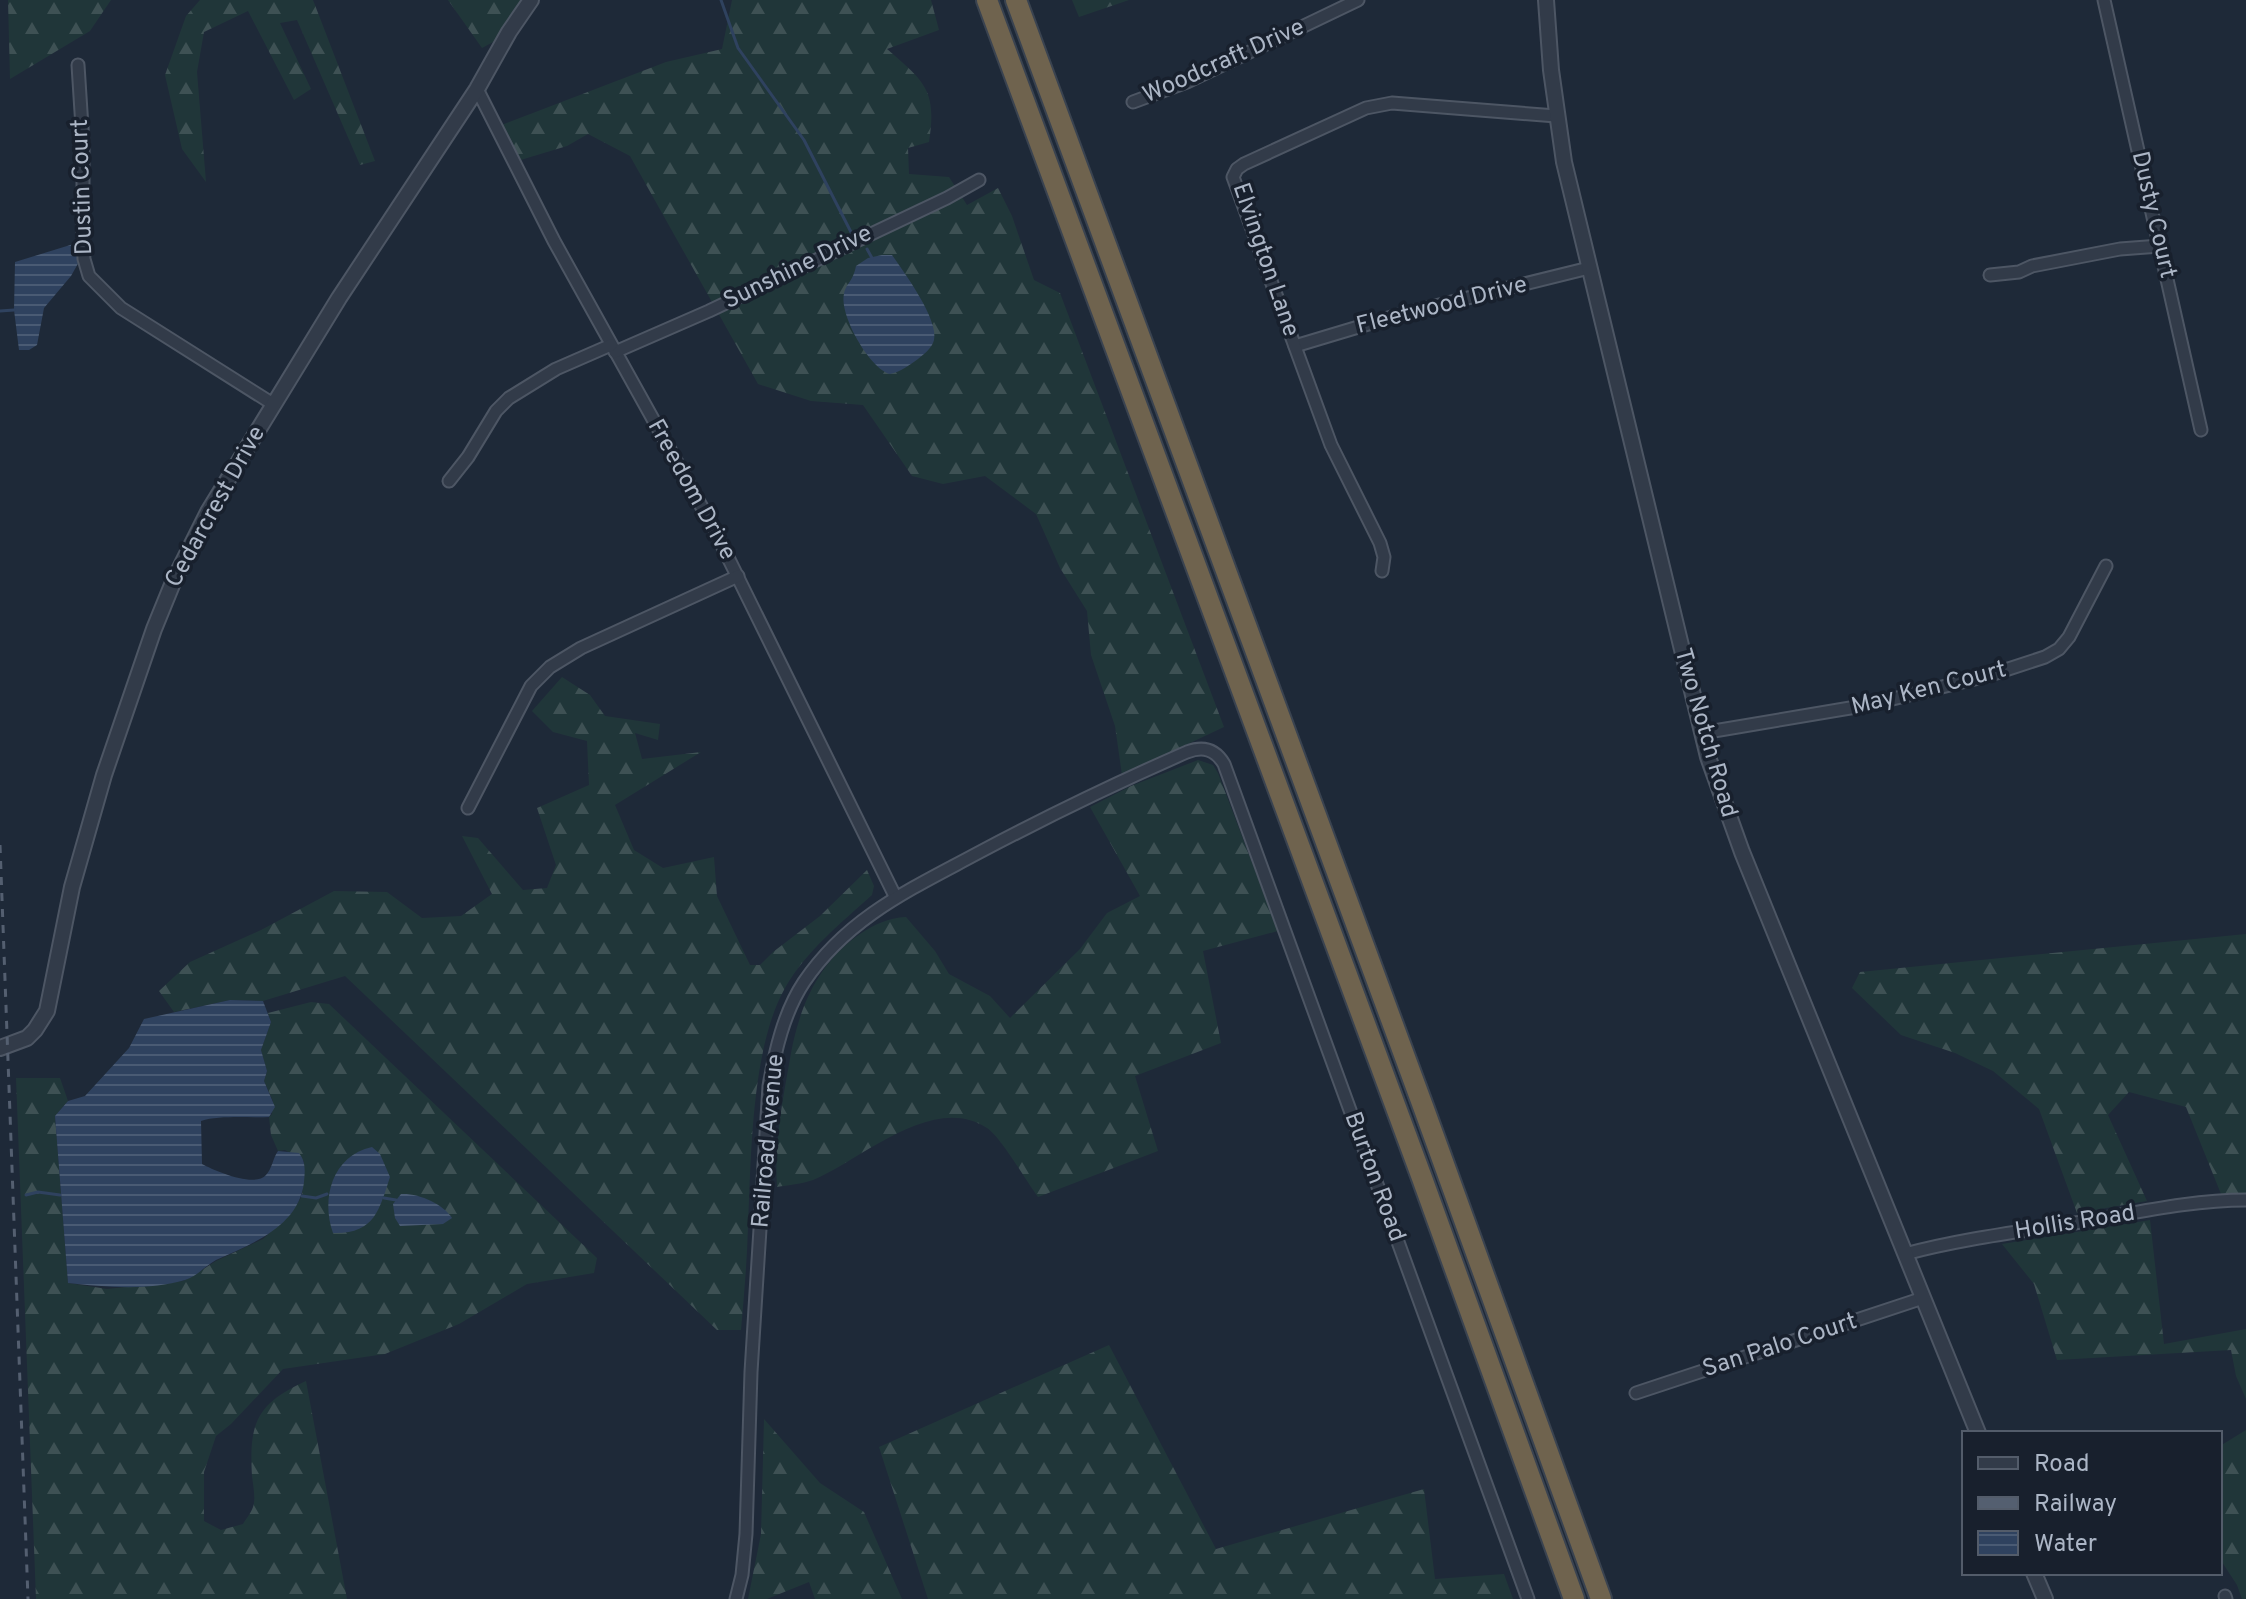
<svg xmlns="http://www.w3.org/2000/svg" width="2246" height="1599" viewBox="0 0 2246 1599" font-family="Overpass,sans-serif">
<defs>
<pattern id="forest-firs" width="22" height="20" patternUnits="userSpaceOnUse" patternTransform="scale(2)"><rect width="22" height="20" fill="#203639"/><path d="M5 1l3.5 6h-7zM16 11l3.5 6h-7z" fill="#3e5154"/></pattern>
<pattern id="water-rules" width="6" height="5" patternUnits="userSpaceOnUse" patternTransform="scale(2)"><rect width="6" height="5" fill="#2f425f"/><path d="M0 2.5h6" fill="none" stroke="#4a5b74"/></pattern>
</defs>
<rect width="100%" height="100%" fill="#1e2938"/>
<!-- forest -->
<g fill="url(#forest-firs)">
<path d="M8,0H111L90,31L10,79Z"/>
<path d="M200,0H313L375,161L360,165L297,20L280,23L311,89L294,100L248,11L204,32L197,72L206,182L182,149L165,75L186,16Z"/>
<path d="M448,0H522L495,41L482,48Z"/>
<path d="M732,0H931L939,30L887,49C925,82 937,90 929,142L908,148L909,174L949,177L967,205L998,188L1012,216L1034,280L1060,293L1224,727L1122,775L1115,726L1091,655L1087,611L1060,568L1036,514L985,476L943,484L912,476L863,405L811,401L758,384L630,156L588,134L567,146L514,162L496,127L666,62L722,49Z"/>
<path d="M1072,0H1129L1079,17Z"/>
<path d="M562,677L590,695L605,716L660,724L658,740L635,733L642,759L701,752L615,805L634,850L663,868L714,857L717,896L750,965H760L773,952L820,916L867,870L874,886L872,895C841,923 806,951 785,988C751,1048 751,1159 748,1227C747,1262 744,1296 741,1330H717L345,976L263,1001L230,1000L174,1012L159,991L190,962L261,930L334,891L387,892L422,918L461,916L492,894L462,836L478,838L523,890L547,888L556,865L537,808L589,785L587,741L553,732L532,711Z"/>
<path d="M1198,760L1213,765L1218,773L1278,931L1203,951L1221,1043L1135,1076L1158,1151L1038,1197C1026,1181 1001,1137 987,1128C933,1092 861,1160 813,1180C802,1184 788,1185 777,1187C774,1139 783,1100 791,1053C800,1005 819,962 860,934C875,924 888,918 906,917L935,951L949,974L990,996L1010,1018L1080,949L1107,913L1140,896L1090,807L1131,786Z"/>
<path d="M2246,934V1193L2221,1194L2186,1107L2129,1092L2108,1115L2147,1201L2077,1213L2039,1109L1993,1071L1955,1053L1901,1035L1852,988L1860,972Z"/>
<path d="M311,1002L329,1004L597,1258L594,1273L527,1284L459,1324L385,1354L283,1369L231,1424L216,1436L204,1472V1521L221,1530L243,1524C246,1519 251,1513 253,1507C256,1499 253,1485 252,1476C249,1423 256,1404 306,1381L347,1599H36L16,1078H60L68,1101L55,1116L68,1283L107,1289L183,1281L191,1277L216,1261L263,1239L291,1213L302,1196L304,1161L285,1150L278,1151L271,1135L269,1117L272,1114L273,1101L264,1081L267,1071L261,1050L271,1022L268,1013Z"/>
<path d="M2150,1220L2164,1344L2246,1329V1399L2236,1376L2231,1350L2057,1360L2034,1284L2002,1244Z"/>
<path d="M1109,1345L1216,1549L1424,1489L1435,1579L1504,1574L1513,1599H928L879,1447Z"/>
<path d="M764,1419L820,1483L864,1512L902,1599H815L809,1582L767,1599H748L761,1534Z"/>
<path d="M2246,1430V1599H2242L2237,1585L2220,1559V1446Z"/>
</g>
<!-- water -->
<g fill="url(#water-rules)">
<path d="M80,242V260L71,276L44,308L37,345L29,350H19L14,310L15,262Z"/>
<path d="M882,255H892C904,272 939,320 934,340C932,348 924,354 918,359C910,365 900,372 890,374C870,369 839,315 844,294C846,283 853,282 856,266L868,258Z"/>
<path d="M230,1000L263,1001L271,1022L261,1050L267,1071L264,1081L275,1107L269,1117C248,1118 220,1115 201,1121L202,1164C215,1171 255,1188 266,1175C272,1169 273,1158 278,1151L299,1153C306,1162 305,1171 304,1182C299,1227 251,1244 216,1260C205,1266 196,1277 185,1280C149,1291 104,1287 68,1283L55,1116L68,1101L85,1096L129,1048L144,1019Z"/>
<path d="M372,1147L380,1154L390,1177C379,1210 375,1234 333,1233C321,1198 332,1156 372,1147Z"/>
<path d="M401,1194C419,1193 443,1204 452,1218L443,1224L400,1226L395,1218L393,1204Z"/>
</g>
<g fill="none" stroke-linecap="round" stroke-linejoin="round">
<!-- stream -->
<g stroke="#2f425f" stroke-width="3">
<path d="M721,0L738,48L804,140L854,238"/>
<path d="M867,249L872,258"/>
<path d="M0,311L14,310"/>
<path d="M26,1195L38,1192L60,1195"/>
<path d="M302,1196L316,1198L327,1194"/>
<path d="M384,1198L396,1200"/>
</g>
<defs>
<g id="minor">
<path d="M2104,0L2201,430"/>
<path d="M78,65L83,143V241L84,259L89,276L121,308L273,404"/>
<path d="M477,89L554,241L714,529L895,896"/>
<path d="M1133,102L1187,82L1358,0"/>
<path d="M1990,275L2019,272L2032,266L2120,249L2160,246"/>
<path d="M1295,346L1395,316L1589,268"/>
<path d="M615,352L709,311L947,198L979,180"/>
<path d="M449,481L468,457L496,411L509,398L556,369L611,345"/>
<path d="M1382,571L1384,557L1380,543L1331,445L1233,177L1237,169L1244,164L1366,108L1392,103L1556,116"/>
<path d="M1702,733L1868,705L1987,676L2045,657L2059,649L2069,637L2106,566"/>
<path d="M468,808L531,686L550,667L581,648L738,576"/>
<path d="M1905,1254C1961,1239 2018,1232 2075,1223C2131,1214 2189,1200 2246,1200"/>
<path d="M1636,1393L1923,1298"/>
<path d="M2225,1596L2226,1599"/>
<path d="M736,1599L742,1575L746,1534L751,1372L769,1086C775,1051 784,1012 804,982C848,917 911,889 978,853C1046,817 1116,783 1187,752C1203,746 1215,749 1224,764L1528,1599"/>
</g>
<g id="tertiary">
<path d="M1546,0L1551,70L1564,162L1708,757L1742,852L1978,1433"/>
<path d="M0,1048L27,1038L35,1030L47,1011L72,887L104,775L154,629L174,580L208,512L339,298L477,89L509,32L531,0"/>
<path d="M2034,1573L2045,1599"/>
</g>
<g id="motorway">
<path d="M987,0L1422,1178L1574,1599"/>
<path d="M1016,0L1424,1109L1601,1599"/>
</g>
</defs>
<!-- minor casing -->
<use href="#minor" stroke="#4d5664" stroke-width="15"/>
<!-- tertiary casing -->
<use href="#tertiary" stroke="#4d5664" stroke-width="18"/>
<!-- motorway casing -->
<use href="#motorway" stroke="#3a4350" stroke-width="24"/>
<!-- minor -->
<use href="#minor" stroke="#323b49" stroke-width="11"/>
<!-- tertiary -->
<use href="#tertiary" stroke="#323b49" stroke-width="14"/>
<!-- motorway -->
<use href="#motorway" stroke="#6f634e" stroke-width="20"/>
<!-- rail -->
<path stroke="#545f70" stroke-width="3" stroke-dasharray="8 8" stroke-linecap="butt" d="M0,845L28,1599"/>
</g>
<g text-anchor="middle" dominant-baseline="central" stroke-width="7" stroke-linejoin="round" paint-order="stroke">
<!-- street labels -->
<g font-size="24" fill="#acb6c6" stroke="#18202d">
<text transform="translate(1224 62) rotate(-24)">Woodcraft Drive</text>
<text transform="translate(83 187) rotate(-92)">Dustin Court</text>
<text transform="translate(2153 215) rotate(77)">Dusty Court</text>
<text transform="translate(1265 260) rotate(71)">Elvington Lane</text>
<text transform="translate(798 268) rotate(-26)">Sunshine Drive</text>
<text transform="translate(1442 306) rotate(-14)">Fleetwood Drive</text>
<text transform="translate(691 490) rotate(61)">Freedom Drive</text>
<text transform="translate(216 507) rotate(-61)">Cedarcrest Drive</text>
<text transform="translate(1929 689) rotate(-14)">May Ken Court</text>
<text transform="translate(1705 733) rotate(74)">Two Notch Road</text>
<text transform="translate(769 1141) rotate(-85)">Railroad Avenue</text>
<text transform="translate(1374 1177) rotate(70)">Burton Road</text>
<text transform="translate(2075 1223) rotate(-9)">Hollis Road</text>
<text transform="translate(1780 1346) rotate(-18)">San Palo Court</text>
</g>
</g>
<!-- legend -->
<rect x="1962" y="1431" width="260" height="144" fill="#18202d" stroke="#535c6a" stroke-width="2"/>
<rect x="1978" y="1457" width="40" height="12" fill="#323b49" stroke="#535c6a" stroke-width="2"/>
<text x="2034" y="1471" font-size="24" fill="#acb6c6">Road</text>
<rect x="1978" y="1497" width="40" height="12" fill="#545f70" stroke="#535c6a" stroke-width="2"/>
<text x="2034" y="1511" font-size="24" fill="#acb6c6">Railway</text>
<rect x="1978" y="1531" width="40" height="24" fill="url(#water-rules)" stroke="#535c6a" stroke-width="2"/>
<text x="2034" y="1551" font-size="24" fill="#acb6c6">Water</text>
</svg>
